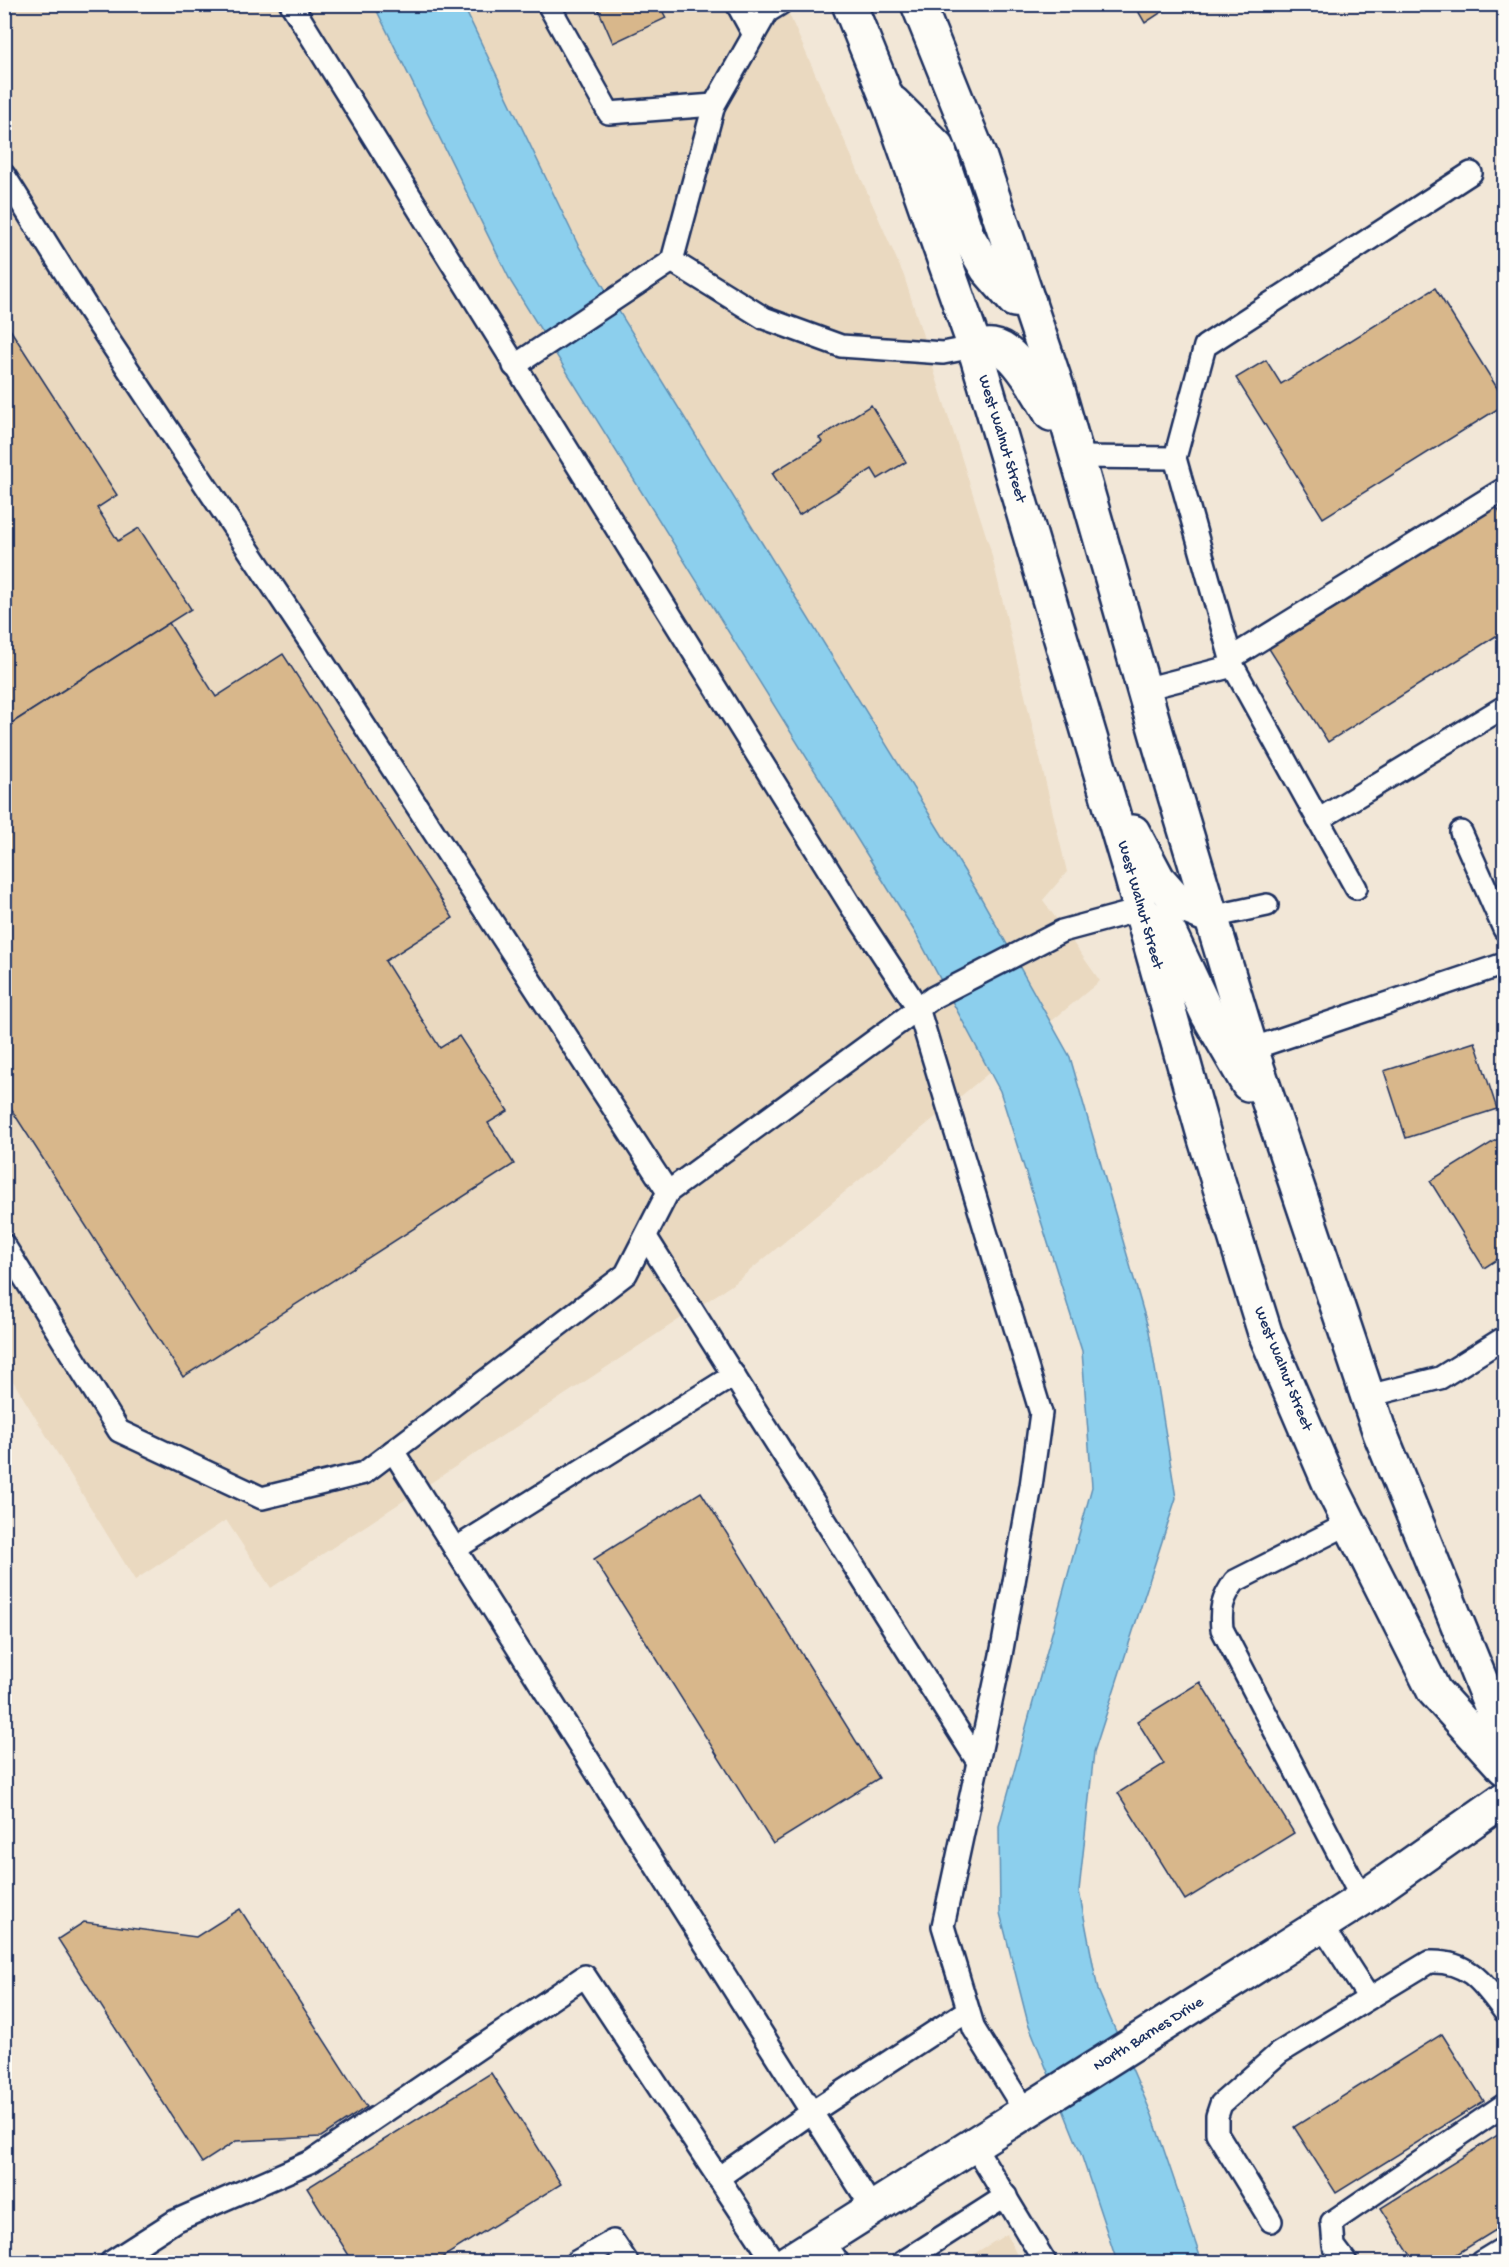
<svg xmlns="http://www.w3.org/2000/svg" width="1509" height="2267" viewBox="0 0 1509 2267" font-family="'Gochi Hand',sans-serif">
<rect width="100%" height="100%" fill="#f2e7d7"/>
<filter id="ink" filterUnits="userSpaceOnUse"><feTurbulence type="fractalNoise" baseFrequency=".0167" numOctaves="2"/><feDisplacementMap in="SourceGraphic" scale="12" xChannelSelector="R" yChannelSelector="G"/><feConvolveMatrix kernelMatrix="1 2 1 2 8 2 1 2 1" color-interpolation-filters="sRGB"/></filter>
<g filter="url(#ink)">
<!-- built -->
<g fill="#ead9c0">
<path d="M5,5H785L904,276L990,548L1067,872L1043,900L1100,981L736,1282L271,1588L226,1520L135,1580L5,1368Z"/>
<path d="M1007,2234L1020,2262H960Z"/>
</g>
<!-- water -->
<path fill="#8ccfed" stroke="#5f8fb4" stroke-width="1.5" d="M374,5H463L578,245L981,898L1070,1057L1149,1331L1176,1498L1094,1752L1079,1891L1098,1990L1152,2115L1202,2262H1117L1081,2154L1028,2023L1000,1913L999,1826L1092,1487L1082,1351L1000,1091L915,932L511,282Z"/>
<!-- building -->
<g fill="#d8b78b" stroke="#1b2f5e" stroke-width="1.5">
<path d="M596,4H659L666,18L613,43Z"/>
<path d="M1134,4H1174L1145,23Z"/>
<path d="M1435,288L1504,399V405L1323,518L1236,378L1266,360L1281,384Z"/>
<path d="M4,320L117,495L97,508L118,541L139,528L191,609L4,728Z"/>
<path d="M871,405L906,462L878,479L872,469L799,515L772,473L822,442L819,438Z"/>
<path d="M1495,505L1504,519V631L1328,742L1268,647Z"/>
<path d="M169,623L216,697L283,654L453,918L385,961L440,1048L459,1036L508,1111L488,1123L514,1164L183,1377L4,1098V728Z"/>
<path d="M1475,1042L1497,1109L1406,1138L1384,1071Z"/>
<path d="M1504,1135V1255L1484,1268L1430,1181Z"/>
<path d="M701,1492L879,1778L773,1844L594,1559Z"/>
<path d="M1200,1682L1294,1833L1185,1900L1118,1793L1164,1764L1137,1721Z"/>
<path d="M240,1909L367,2107L321,2137L236,2141L202,2163L58,1939L84,1922L196,1937Z"/>
<path d="M1442,2034L1484,2101L1336,2193L1294,2127Z"/>
<path d="M491,2073L561,2184L435,2262H353L307,2188Z"/>
<path d="M1504,2131V2225L1444,2262H1415L1381,2208Z"/>
</g>
<g fill="none" stroke-linecap="round" stroke-linejoin="round">
<defs>
<g id="service">
<path d="M291,4L851,906L918,1008L1041,1413L1031,1486L1001,1655L943,1926L974,2029L1026,2113"/>
<path d="M548,4L609,113L714,105"/>
<path d="M737,4L754,35"/>
<path d="M4,175L86,306L310,642L668,1192"/>
<path d="M672,261L764,318L841,346L943,353L974,347"/>
<path d="M514,366L672,261L714,105L767,12L780,4"/>
<path d="M1077,457L1175,458"/>
<path d="M1231,658L1504,489"/>
<path d="M1144,689L1233,666"/>
<path d="M1318,820L1504,707"/>
<path d="M1461,832L1504,929"/>
<path d="M1356,888L1233,666L1175,458L1205,346L1471,173"/>
<path d="M1211,917L1267,905"/>
<path d="M1251,1049L1504,964"/>
<path d="M646,1237L978,1762"/>
<path d="M4,1245L119,1431L262,1498L364,1473L626,1274L668,1192L934,997L1062,931L1140,910"/>
<path d="M1368,1396L1440,1378L1504,1338"/>
<path d="M393,1451L873,2209"/>
<path d="M1350,1523L1235,1581C1222,1599 1220,1608 1222,1629L1362,1899"/>
<path d="M455,1549L734,1375"/>
<path d="M1322,1925L1369,1998"/>
<path d="M974,2145L1045,2262"/>
<path d="M718,2178L812,2112L968,2010"/>
<path d="M1271,2221L1217,2133V2116L1221,2104L1279,2053L1429,1962C1468,1960 1483,1983 1504,2011"/>
<path d="M823,2240L838,2262"/>
<path d="M111,2262L175,2221L312,2161L585,1976L774,2262"/>
<path d="M576,2262L613,2241L627,2262"/>
<path d="M903,2262L1006,2196"/>
<path d="M1346,2262L1334,2246L1332,2222L1504,2105"/>
<path d="M1481,2262L1504,2248"/>
</g>
<path id="tertiary" d="M788,2262L1362,1899L1504,1799"/>
<g id="secondary">
<path d="M849,4L891,108L971,336L1131,875L1205,1139L1265,1333L1329,1482L1434,1691L1504,1768"/>
<path d="M918,4L980,158L1058,390L1160,746L1251,1049L1380,1433L1504,1738"/>
<path d="M893,103L938,148L967,235L987,269L1014,300L1029,302"/>
<path d="M974,347C980,347 987,345 993,346C1016,349 1040,395 1051,414"/>
<path d="M1133,832L1158,879L1181,905L1211,917"/>
<path d="M1141,911L1170,934L1208,1015L1248,1084"/>
</g>
</defs>
<!-- service casing -->
<use href="#service" stroke="#1b2f5e" stroke-width="26"/>
<!-- tertiary casing -->
<use href="#tertiary" stroke="#1b2f5e" stroke-width="38"/>
<!-- secondary casing -->
<use href="#secondary" stroke="#1b2f5e" stroke-width="38"/>
<!-- service -->
<use href="#service" stroke="#fdfcf7" stroke-width="21"/>
<!-- tertiary -->
<use href="#tertiary" stroke="#fdfcf7" stroke-width="33"/>
<!-- secondary -->
<use href="#secondary" stroke="#fdfcf7" stroke-width="33"/>
</g>
</g>
<g text-anchor="middle" dominant-baseline="central" stroke-width="5" stroke-linejoin="round" paint-order="stroke">
<!-- street labels -->
<g font-size="16" fill="#1b2f5e" stroke="#fdfcf7">
<text transform="translate(1001 439) rotate(73)">West Walnut Street</text>
<text transform="translate(1139 905) rotate(74)">West Walnut Street</text>
<text transform="translate(1282 1369) rotate(68)">West Walnut Street</text>
<text transform="translate(1149 2035) rotate(-32)">North Barnes Drive</text>
</g>
</g>
<!-- margin -->
<rect width="1509" height="2267" fill="none" stroke="#fdfcf7" stroke-width="24"/>
<rect x="12" y="12" width="1485" height="2243" fill="none" stroke="#1b2f5e" stroke-width="2" filter="url(#ink)"/>
</svg>
